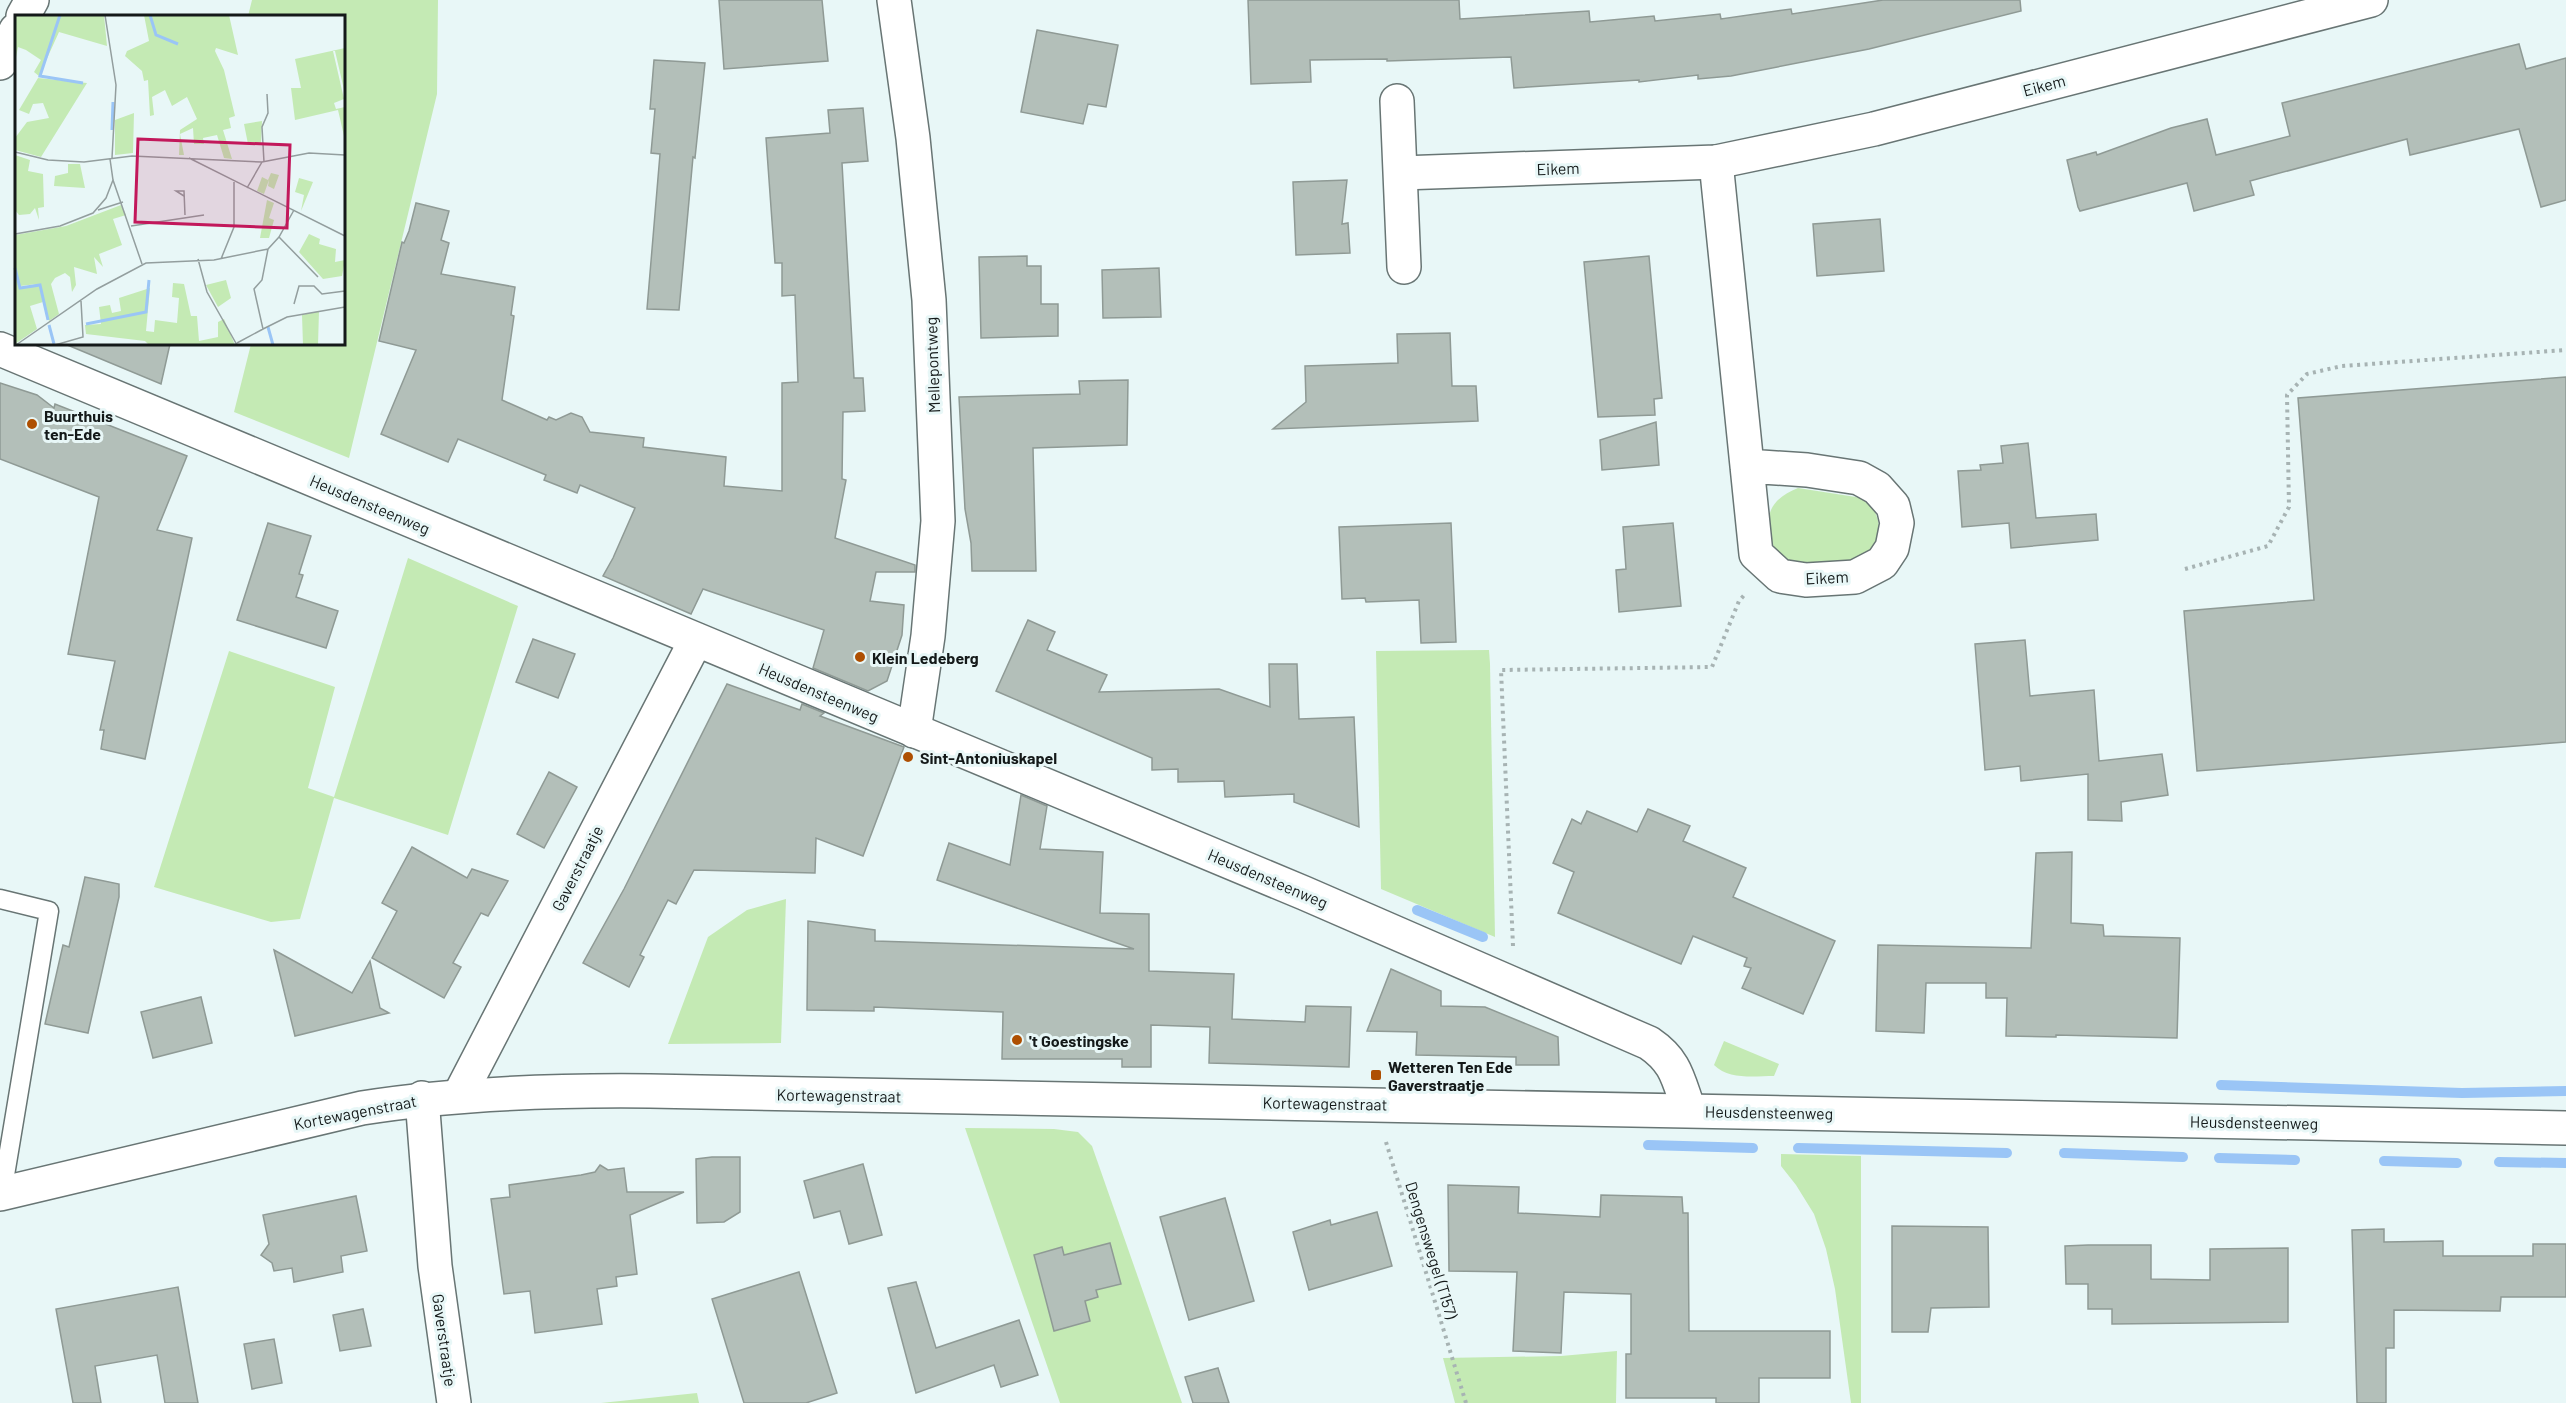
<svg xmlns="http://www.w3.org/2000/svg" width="2566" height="1403" viewBox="0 0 2566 1403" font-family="Barlow,sans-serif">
<rect width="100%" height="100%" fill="#e8f7f7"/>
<!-- green -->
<g fill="#c4eab4">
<path d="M252,0H438L437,94L349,458L234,412L251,344H344V16H248Z"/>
<path d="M1798,488L1862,498C1883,510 1887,548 1861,558C1853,562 1842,561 1833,561C1800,565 1771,567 1769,525C1767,505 1781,495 1798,488Z"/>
<path d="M408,558L518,606L448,835L334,798L300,919L271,922L154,887L229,651L335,687L308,788L334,797Z"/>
<path d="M1489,650L1490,664L1495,937L1381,889L1376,651Z"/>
<path d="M786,899L781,1043L668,1044L708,937L747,910Z"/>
<path d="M1724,1041L1779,1064L1774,1076C1754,1076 1729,1080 1714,1065Z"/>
<path d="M965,1128L1054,1129L1078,1132L1092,1146L1182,1403H1060Z"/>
<path d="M1781,1154L1861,1156V1403H1851L1835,1289L1826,1249L1814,1214L1796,1185L1781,1166Z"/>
<path d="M1617,1351L1616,1403H1455L1443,1358L1561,1356Z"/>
<path d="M697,1393L699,1403H601Z"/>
</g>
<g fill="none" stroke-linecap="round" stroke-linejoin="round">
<!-- stream -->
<g stroke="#9ac5f6" stroke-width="10">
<path d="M1417,910L1483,937"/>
<path d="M2221,1085L2462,1093L2566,1091"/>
<path d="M1648,1145L1753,1148"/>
<path d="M1798,1148L2007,1153"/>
<path d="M2064,1153L2183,1157"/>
<path d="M2219,1158L2295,1160"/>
<path d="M2384,1161L2457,1163"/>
<path d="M2499,1162L2566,1163"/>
</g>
</g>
<!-- building -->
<g fill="#b3bfb9" stroke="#8f9a95" stroke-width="1.5">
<path d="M719,0H822L828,61L724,69Z"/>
<path d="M1248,0H1459L1460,19L1589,11L1590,22L1654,16L1655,21L1720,14L1721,19L1791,9L1792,14L1883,0H2020L2021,11L1869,49L1731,76L1698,79V75L1639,82V80L1514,88L1511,57L1387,61V59L1310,60L1311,82L1251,84Z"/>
<path d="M1037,30L1118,45L1106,107L1088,104L1083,124L1021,112Z"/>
<path d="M2519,44L2526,69L2566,58V200L2541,207L2519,129L2410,155L2407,139L2250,181L2254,195L2194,211L2187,183L2080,211L2078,207L2067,160L2096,152L2097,155L2171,128L2207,119L2216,155L2290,136L2282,103Z"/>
<path d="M654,60L705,63L695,158L693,157L679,310L647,309L660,154L651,153L655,109H650Z"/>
<path d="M863,108L868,161L842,163L854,378H863L865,411L843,412L842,479L846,480L835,538L915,565V572H876L870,601L904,605L902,635L887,681L868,691L813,668L824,630L703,589L691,614L603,576L613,558L635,508L580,485L577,493L544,480L546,475L458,439L448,462L381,434L416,350L379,341L402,242L404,243L409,231L416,203L449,211L441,240L449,243L441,274L515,287L511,315L514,316L502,400L547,420L549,417L556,420L571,413L582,417L590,432L644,438L643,447L726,457L724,486L782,491V383L798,382L795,295L782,296V263H775L766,138L830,133L828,110Z"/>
<path d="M1347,180L1342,224L1348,223L1350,253L1296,255L1293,182Z"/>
<path d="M1880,219L1884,271L1817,276L1813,224Z"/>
<path d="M1027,256V266H1041V304H1058V336L981,338L979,257Z"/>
<path d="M1649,256L1662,398L1654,399L1655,415L1598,417L1584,262Z"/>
<path d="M1159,268L1161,317L1103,318L1102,270Z"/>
<path d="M1450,333L1452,386H1476L1478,421L1273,429L1306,402L1305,366L1398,363L1397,334Z"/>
<path d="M65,344H170L161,384Z"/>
<path d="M2566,377V742L2197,771L2184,611L2314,600L2298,398Z"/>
<path d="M1128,380L1127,445L1033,448L1036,571H972L971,543L965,509L959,397L1080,394L1079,381Z"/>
<path d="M0,383L37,395L54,408L55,404L187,456L157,530L192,538L145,759L101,749L104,730H100L115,661L68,654L99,497L0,459Z"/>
<path d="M1656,422L1659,465L1602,470L1600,440Z"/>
<path d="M2028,443L2036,518L2096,514L2098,540L2011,548L2009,523L1962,527L1958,471L1981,470L1980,465L2003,463L2001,446Z"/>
<path d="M268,523L311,536L299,574L303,575L296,597L338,611L326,648L237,620Z"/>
<path d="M1451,523L1456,642L1421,643L1419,600L1366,602L1365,598L1342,599L1339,527Z"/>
<path d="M1673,523L1681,606L1619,612L1616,570L1626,569L1623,527Z"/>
<path d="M1028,620L1055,632L1047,650L1107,675L1099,692L1219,689L1270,707L1269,664H1297L1299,719L1354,717L1359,827L1294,802V794L1225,797L1224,781L1178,782V769L1152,770V758L996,691Z"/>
<path d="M533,639L575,654L558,698L516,682Z"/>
<path d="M2025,640L2030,696L2094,690L2099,761L2162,754L2168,795L2121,802L2122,821L2088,820V774L2021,781L2020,766L1985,770L1975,644Z"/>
<path d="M727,684L800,710L802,704L824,713L820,716L904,747L863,856L816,838L815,873L694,870L676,904L668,900L640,955L644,957L629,987L583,963L624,889Z"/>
<path d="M549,772L577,787L544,848L517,834Z"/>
<path d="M1021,795L1047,806L1040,849L1103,852L1100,913L1149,914V971L1234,974L1232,1019L1305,1022L1306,1006L1351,1007L1349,1067L1209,1063L1210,1027L1151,1025V1067H1122V1059H1002L1003,1012L874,1007V1011L807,1010L808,921L875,930V941L1134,949L937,880L949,843L1010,865Z"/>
<path d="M1648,809L1690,826L1683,841L1746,868L1733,897L1835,941L1803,1014L1742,988L1751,968L1744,966L1747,958L1693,936L1681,964L1558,913L1574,872L1553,863L1572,819L1581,824L1587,811L1637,832Z"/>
<path d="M412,847L467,878L472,869L508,881L488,916L481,913L453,963L461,967L444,998L372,958L397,911L382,903Z"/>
<path d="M2072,852L2071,923L2103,925L2104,936L2180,938L2177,1038L2056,1035V1037L2006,1036L2007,998H1986V983H1926L1924,1033L1876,1031L1878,945L2031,948L2036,853Z"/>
<path d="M85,877L119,884V897L88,1033L45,1024L63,945L69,947Z"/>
<path d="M274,950L352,993L370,961L380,1008L389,1013L295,1036Z"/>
<path d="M1391,969L1441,991V1006L1485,1007L1558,1037L1559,1065H1516V1057L1416,1055L1417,1032L1367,1031Z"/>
<path d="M201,997L212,1043L153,1058L141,1012Z"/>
<path d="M712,1157H740V1212L724,1222L697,1223L696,1159Z"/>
<path d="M863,1164L882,1235L849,1244L840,1211L814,1218L804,1181Z"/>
<path d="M600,1165L608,1170L624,1168L627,1192H684L630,1215L637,1274L616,1277L617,1286L597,1289L602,1324L535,1333L530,1291L504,1294L491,1199L510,1197L509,1185L581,1175L595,1172Z"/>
<path d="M1448,1185L1519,1187L1518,1213L1600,1217L1601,1195L1682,1197L1683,1213H1688L1689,1331H1830V1378H1759V1403H1716V1398H1626V1354H1631V1294L1564,1292L1561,1353L1513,1351L1517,1272L1449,1271Z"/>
<path d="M356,1196L367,1251L341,1256L343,1272L294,1282L292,1268L274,1271L272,1263L261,1255L269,1244L263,1215Z"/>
<path d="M1225,1198L1254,1301L1189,1320L1160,1217Z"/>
<path d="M1377,1212L1392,1266L1309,1290L1293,1232L1330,1220L1331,1225Z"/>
<path d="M1892,1226L1988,1227L1989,1307L1931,1308L1928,1332H1892Z"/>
<path d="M2384,1229V1242L2443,1241V1256H2533V1244H2566V1297H2501L2500,1311L2394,1310V1348H2386V1403H2357L2352,1230Z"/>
<path d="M1110,1243L1121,1284L1096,1290L1098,1297L1085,1301L1090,1321L1054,1331L1034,1255L1062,1247L1064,1255Z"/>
<path d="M2088,1245H2151V1279L2210,1280V1249L2288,1248V1322L2112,1324V1309H2088V1284H2066L2065,1246Z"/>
<path d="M799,1272L837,1393L806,1403H744L712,1299Z"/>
<path d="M916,1282L936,1348L1019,1320L1038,1375L1001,1387L994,1365L916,1393L888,1288Z"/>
<path d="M178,1287L198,1403H165L157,1355L95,1366L101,1403H73L56,1309Z"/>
<path d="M363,1309L371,1346L340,1351L333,1315Z"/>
<path d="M274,1339L282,1383L252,1389L244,1344Z"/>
<path d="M1218,1368L1229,1403H1193L1185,1377Z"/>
</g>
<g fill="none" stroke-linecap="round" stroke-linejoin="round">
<defs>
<path id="service" d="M0,899L49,911L2,1193"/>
<g id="minor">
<path d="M894,0L913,138L929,300L938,521L928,636L914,731"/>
<path d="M23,16L32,0"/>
<path d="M0,63L16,30"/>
<path d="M1397,101L1404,267"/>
<path d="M1716,162L1756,554L1780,576L1806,580L1855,577L1882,563L1892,548L1897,523L1893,506L1877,488L1859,478L1807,470L1747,466"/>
<path d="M1401,173L1716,162L1874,129L2371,0"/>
<path d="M0,349L1304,893L1649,1043C1677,1062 1678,1080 1689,1110"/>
<path d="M459,1096L696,640"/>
<path d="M422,1098L435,1266L454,1403"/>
</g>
<path id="tertiary" d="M0,1194L362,1108C456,1093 554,1090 650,1091L2566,1128"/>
</defs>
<!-- service casing -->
<use href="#service" stroke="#687574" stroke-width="21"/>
<!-- minor casing -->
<use href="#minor" stroke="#687574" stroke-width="36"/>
<!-- tertiary casing -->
<use href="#tertiary" stroke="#687574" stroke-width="36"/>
<!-- path -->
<g stroke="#a7b3b3" stroke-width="4" stroke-dasharray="3 4.5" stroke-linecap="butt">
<path d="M2185,569L2268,546L2289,507L2287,395L2307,374L2342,366L2566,350"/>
<path d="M1513,946L1501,670L1712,667L1739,601L1746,593"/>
<path d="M1386,1142L1466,1403"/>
</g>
<!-- service -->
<use href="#service" stroke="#fff" stroke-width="18"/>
<!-- minor -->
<use href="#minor" stroke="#fff" stroke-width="33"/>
<!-- tertiary -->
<use href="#tertiary" stroke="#fff" stroke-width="33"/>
</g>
<!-- markers -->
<g fill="#ae4f02" stroke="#e8f7f7" stroke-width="2">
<circle cx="32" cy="424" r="6"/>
<circle cx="860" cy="657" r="6"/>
<circle cx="908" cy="757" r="6"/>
<circle cx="1017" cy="1040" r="6"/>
<rect x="1370" y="1069" width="12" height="12" rx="3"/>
</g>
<g text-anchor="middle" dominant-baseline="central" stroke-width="6" stroke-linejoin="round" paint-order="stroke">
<!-- street labels -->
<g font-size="16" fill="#141919" stroke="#e8f7f7">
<text transform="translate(2044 85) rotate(-15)">Eikem</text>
<text transform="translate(1558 168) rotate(-2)">Eikem</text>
<text transform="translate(932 365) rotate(-92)">Mellepontweg</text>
<text transform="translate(370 504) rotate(23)">Heusdensteenweg</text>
<text transform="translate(1827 577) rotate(-3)">Eikem</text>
<text transform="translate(819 692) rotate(23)">Heusdensteenweg</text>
<text transform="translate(577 868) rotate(-63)">Gaverstraatje</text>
<text transform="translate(1268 878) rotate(23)">Heusdensteenweg</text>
<text transform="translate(839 1095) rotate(1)">Kortewagenstraat</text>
<text transform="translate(1325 1103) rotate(1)">Kortewagenstraat</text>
<text transform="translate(355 1112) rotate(-11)">Kortewagenstraat</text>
<text transform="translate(1769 1112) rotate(1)">Heusdensteenweg</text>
<text transform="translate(2254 1122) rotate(1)">Heusdensteenweg</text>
<text transform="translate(1432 1250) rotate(73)">Dengenswegel (T157)</text>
<text transform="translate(445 1340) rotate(82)">Gaverstraatje</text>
</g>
<!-- poi labels -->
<g font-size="16" font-weight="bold" fill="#141919" stroke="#e8f7f7" text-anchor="start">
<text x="44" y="415">Buurthuis<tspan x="44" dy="18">ten-Ede</tspan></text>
<text x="872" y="657">Klein Ledeberg</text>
<text x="920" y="757">Sint-Antoniuskapel</text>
<text x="1029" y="1040">'t Goestingske</text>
<text x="1388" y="1066">Wetteren Ten Ede<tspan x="1388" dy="18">Gaverstraatje</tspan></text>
</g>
</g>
<!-- overview -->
<g transform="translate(15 15)">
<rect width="330" height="330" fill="#e8f7f7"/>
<path d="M0,0H89L92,31L44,17L24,61L19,57L26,45L11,35L3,32L0,47ZM129,0H214L223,40L201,33L200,36L209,55L220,101L214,103L216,113L208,115L217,144L209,143L202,120L188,123L189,129H179L178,113L165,119L169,140H164L165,115L182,104L172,82L157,91L150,75L137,82L139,100L135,101L133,65L129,66L127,56L110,41L112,36L134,26ZM330,33V79L320,36H318L329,84L319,88L321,94L330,92L329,121L323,95L280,105L276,73H286L280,44ZM23,63L72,68L26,142L0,135V123L12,107L34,103L28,88L18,89L14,99L4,95ZM119,98L118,138L100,140V105ZM247,106L246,128L233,129L229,109ZM0,140L15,145L13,156L28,159L29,192L23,193L24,205L20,193L15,199L4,200L0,195ZM53,149H65L70,173L39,171L40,161L53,158ZM256,158L264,160L259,174L253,171L254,165L249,179L242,176L247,162L253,165ZM284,163L298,167L286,196L289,180L280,177ZM252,185L259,188L254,203L259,205L254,223H245ZM106,190L111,200L98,204L107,230L84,239L88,252L79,242L82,259L59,252L61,270L57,277L55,262L50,258L40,263L36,269L44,299L34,306L25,272L28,287L15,291L22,314L0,329V256L5,273L22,269L5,271L0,252V220L51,211ZM294,219L305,224L304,229L321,234L320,247L330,245L327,261L308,264L284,237ZM211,265L216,283L203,292L191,270ZM158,268L169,269L176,301H182L184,326L203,322V307L209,304L220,330H134L130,326L71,319L70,310L86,309L84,292L95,290L97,298L106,296L104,283L135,273L131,316L139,317L140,305L162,308L164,283L157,282ZM304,296L303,330H288L287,300Z" fill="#c4eab4"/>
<path fill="none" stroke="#9ac5f6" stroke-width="3" d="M45,0L25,61L68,68M135,0L141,20L163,29M97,115L98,87M0,253L5,273L25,270L33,305M71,309L131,297L134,265M34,310L39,329M253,312L258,330"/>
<path fill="none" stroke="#939e9e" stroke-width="1.5" d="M90,0L101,70L97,143M0,137L33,145L69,147L117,141L247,147L294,138L330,140M174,143L330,221M95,144L98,165L127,249M249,147L247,112L253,98L252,79M232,173L247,147M169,181L161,176H169L170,200M83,195L108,187M116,211L189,200M0,219L45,211L78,198L91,183L98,165M264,222L303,262M183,244L192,277L222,330M206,244L219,212V167M279,289L284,271H299L307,279L330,276M248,314L272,302L330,292M222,328L248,314L239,274L247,265L253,234M1,330L82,274L131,248L199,245L253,234L264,222L279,195M40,330L68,322L66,286"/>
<path fill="#c2185b" fill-opacity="0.15" stroke="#c2185b" stroke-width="3" d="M123,124L275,130L272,213L120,207Z"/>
<rect width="330" height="330" fill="none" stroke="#141919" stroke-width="3"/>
</g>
</svg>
